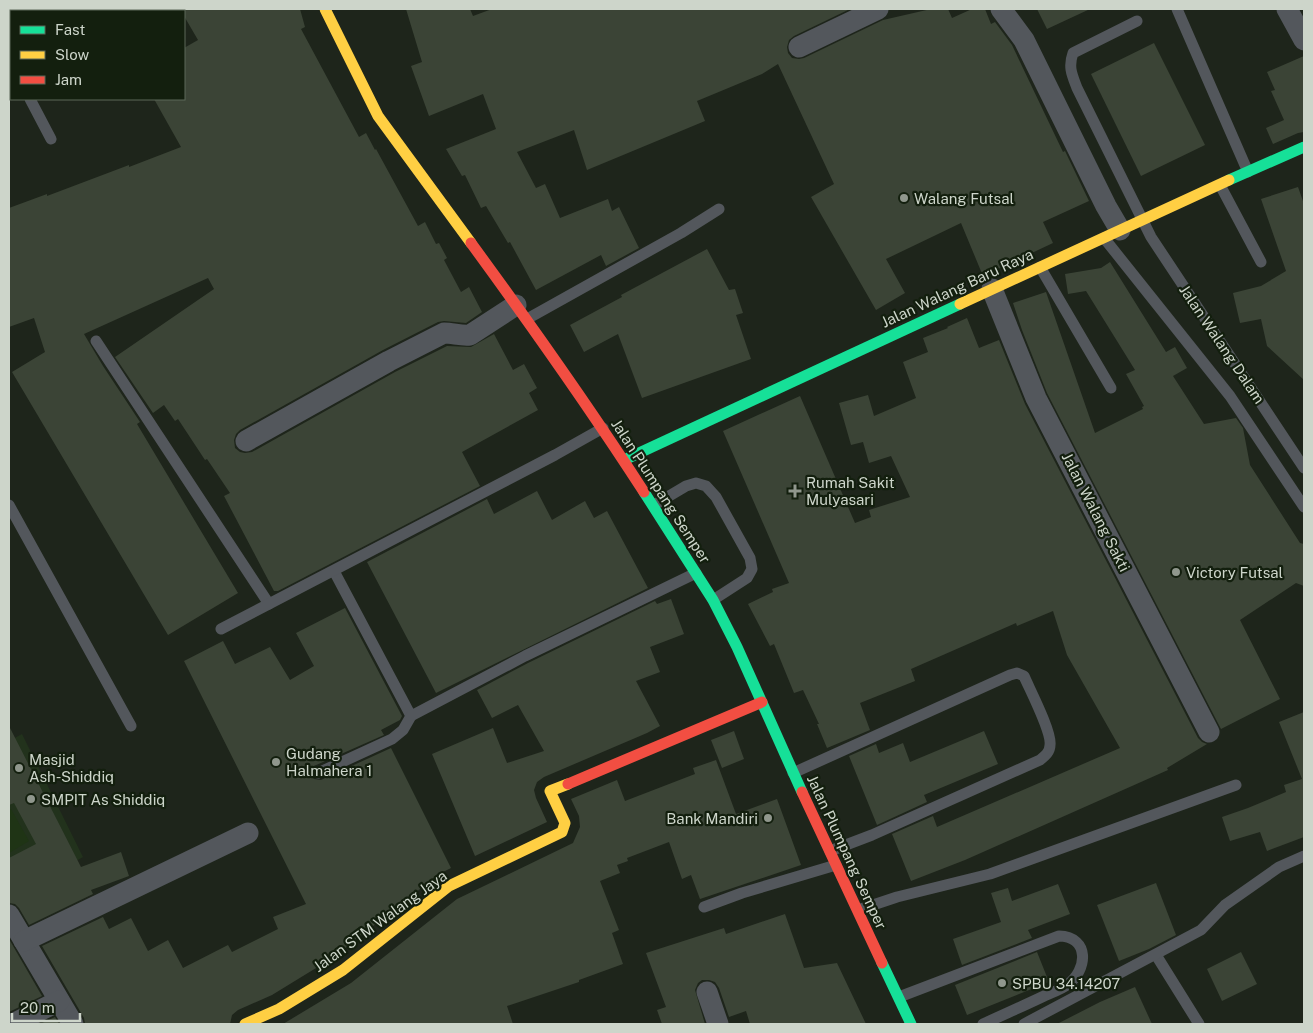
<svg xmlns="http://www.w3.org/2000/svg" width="1313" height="1033" viewBox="0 0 1313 1033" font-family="'Public Sans',sans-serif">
<rect width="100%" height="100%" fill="#1e251b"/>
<!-- built -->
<path fill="#22321c" d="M22,734L83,857L9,900V741Z"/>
<!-- green -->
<path fill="#1f3415" d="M11,809L29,841L9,853V810Z"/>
<!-- building -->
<g fill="#3b4436">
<path d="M180,9H300L305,27L301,29L359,137L366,133L375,150L376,149L418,226L425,222L436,244L439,243L447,258L444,260L461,292L469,287L482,312L466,323L444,321L438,322L383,350L240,430L236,434L234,440L235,448L240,452L245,453L252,452L395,372L447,346L471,347L494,334L513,370L524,364L537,388L529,393L538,410L462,452L480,486L278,591H274L224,496L230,493L207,459L205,460L178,419L175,421L164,405L153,413L115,357L214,289L208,278L84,334L103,366L140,422L137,424L238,593L168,635L12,372L45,352L34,318L9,327V208L47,194V196L129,165V167L181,147L154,99H184V48L198,40L184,16V11H181Z"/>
<path d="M406,9H470L473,16L492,9H850L794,36L789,40L787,47L788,53L792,58L799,59L804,58L883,20L931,9H948L952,18L972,9H985L991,24L995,22L1012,45L1063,152L1065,151L1089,201L1043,222L1053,243L983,276L961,223L886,259L905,293L876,310L811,197L834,184L778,64L762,74L697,101L705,121L587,170L574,130L517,152L536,188L545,184L560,218L608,199L612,211L619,207L639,248L606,266L601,255L536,290L510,242L508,243L486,206L481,208L465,175L462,176L446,149L496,129L483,94L429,116L411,66L422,62Z"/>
<path d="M1037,9H1090L1047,29Z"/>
<path d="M1154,43L1205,145L1141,176L1091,74Z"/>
<path d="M1304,56V132L1298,133L1273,144L1266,128L1284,120L1271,91L1275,90L1267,72Z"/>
<path d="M1298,187L1304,204V380L1267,346L1261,319L1240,323L1233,293L1261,286L1286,271L1261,199Z"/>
<path d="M707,249L729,290L735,289L743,313L736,315L751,359L642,398L618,334L584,352L570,325L622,297L621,295Z"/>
<path d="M1110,262L1166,352L1175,347L1187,368L1173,376L1204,424L1236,418L1243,428L1250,465L1300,543L1304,544V586L1296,583L1240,620L1280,699L1221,729L1047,393L1022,330L1013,303L1046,292L1095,433L1143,409L1142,407L1144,406L1126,374L1135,370L1086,291L1068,294L1065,274L1101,268Z"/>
<path d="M967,318L979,348L999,340L1025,404L1198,738L1202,742L1207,744L1167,768L1168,770L965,860L911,881L892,834L933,816L937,827L1120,748L1067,655L1053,611L1017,626L1016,623L911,669L915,681L860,703L870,730L827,748L817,724H819L803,690L794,693L774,644L770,646L748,604L773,592L772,589L789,583L723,431L800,396L855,523L871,517L869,510L910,497L891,456L869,463L863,442L851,445L839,403L868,395L874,416L916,398L903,362L928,352L923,338L948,328L947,327Z"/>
<path d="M537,491L552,520L585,501L594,518L607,511L648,588L436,693L367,562L487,499L494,514Z"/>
<path d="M671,599L684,634L650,647L660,672L636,681L660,726L647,733L544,777L537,782L534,790L536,798L547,822L475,856L432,754L493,728L507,763L544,751L518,705L492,718L477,690L528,663L655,601L657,604Z"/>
<path d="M345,608L402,716L400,720L381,730L384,735L314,766L311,772V776L314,779L321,780L391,748L451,868L439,874L334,957L272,995L238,1010L232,1015L230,1024H85L84,1018L42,946L103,917L109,929L131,918L148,951L168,940L183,968L228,945L232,952L278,929L273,917L306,904L184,661L223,641L235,664L270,647L290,680L314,666L296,633Z"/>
<path d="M1304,712V837L1267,851L1260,832L1230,841L1222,817L1248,808L1286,792L1284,785L1302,779L1279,722Z"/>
<path d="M9,726L81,867L121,852L129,876L91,890L93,894L29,925L19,908L15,904L9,903V858L36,844L14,803L9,805Z"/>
<path d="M734,731L744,759L722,768L711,740Z"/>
<path d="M984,731L998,764L924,795L927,802L877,825L849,756L876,744L879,753L903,743L910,762Z"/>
<path d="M716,760L736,814L777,799L801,865L700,899L691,875L682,879L669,842L627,858L628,861L617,865L620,873L600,881L619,930L612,933L623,964L579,980V982L507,1006L513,1024H283L351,983L457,899L573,843L580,827L579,816L571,799L617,780L625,801L695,774L693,768Z"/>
<path d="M1156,883L1176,935L1149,949L1119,961L1097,905Z"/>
<path d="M1058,884L1070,914L1028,930L1032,938L962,965L953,939L1001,922L991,893L1008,888L1012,901Z"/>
<path d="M785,914L804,968L837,963L866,1024H750L746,1011L729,1017L719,988L715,982L709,980H702L698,983L695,990L705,1024H662L657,1010L666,1007L646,953L724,928L726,934Z"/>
<path d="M9,939L42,996L9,1012Z"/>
<path d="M1037,952L1049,982L967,1015L955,985Z"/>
<path d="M1241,952L1257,984L1222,1001L1207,969Z"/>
<path d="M1135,987L1152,1024H1057L1100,1002Z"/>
<path d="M55,1017L59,1024H40Z"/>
</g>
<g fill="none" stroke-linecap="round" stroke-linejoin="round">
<!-- lane -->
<g stroke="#53575c" stroke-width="11">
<path d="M135,9L137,11"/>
<path d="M1177,9L1248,172"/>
<path d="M1137,21L1073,53C1068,67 1072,75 1077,88L1151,237L1304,468"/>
<path d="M9,56L11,61"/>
<path d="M30,99L51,139"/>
<path d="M1220,185L1261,262"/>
<path d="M1104,238L1230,396L1304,507"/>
<path d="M1040,267L1111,388"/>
<path d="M527,319L681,233L719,209"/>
<path d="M96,341L269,604"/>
<path d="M9,505L131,726"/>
<path d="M654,505L686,486L696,483L706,486L716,497L750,558L752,569L747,578L713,600"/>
<path d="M334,571L411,716"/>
<path d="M221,629L555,455L603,428"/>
<path d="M318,773L392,739L403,730L411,716L525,656L696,573"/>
<path d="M793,773L1010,675L1017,673L1024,676C1030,690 1052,732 1050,745C1050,752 1045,756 1040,760L872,835L830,851"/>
<path d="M704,907L742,893L836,865"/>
<path d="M858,910L897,897L990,874L1236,785"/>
<path d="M1156,955L1199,1024"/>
<path d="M899,997L1059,936C1090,937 1088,970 1067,985C1060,990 1050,993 1042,997C1023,1006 1003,1015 983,1024"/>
<path d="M1024,1024L1201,930L1225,905L1279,867L1304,856"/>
</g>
<!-- street -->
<g stroke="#53575c" stroke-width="21">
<path d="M1001,9L1024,40L1106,206L1120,230"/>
<path d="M1287,9L1304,40"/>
<path d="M799,47L878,9"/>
<path d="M992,289L1036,398L1209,732"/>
<path d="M246,441L389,361L444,333C453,333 461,336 470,335L516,305"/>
<path d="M9,915L73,1024"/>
<path d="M24,941L248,833"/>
<path d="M707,992L718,1024"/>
<path d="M13,1024L59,1001"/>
</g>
<!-- fast -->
<g stroke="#16e098" stroke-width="11">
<path d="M1229,180L1304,147"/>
<path d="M624,460L960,304"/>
<path d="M644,492L713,600L737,647L802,792"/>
<path d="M882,963L911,1024"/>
</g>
<!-- slow -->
<g stroke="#ffcf43" stroke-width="11">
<path d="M325,9L378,116L471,243"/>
<path d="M960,304L1229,180"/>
<path d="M245,1024L279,1009L343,970L449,886L562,832L565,823L550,791L568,784"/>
</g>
<!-- jam -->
<g stroke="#f24e42" stroke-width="11">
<path d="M471,243C531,325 589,407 644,492"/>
<path d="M568,784L762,702"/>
<path d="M802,792L882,963"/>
</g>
</g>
<!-- markers -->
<g fill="#90978d" stroke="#131f0e" stroke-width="2">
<circle cx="904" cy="198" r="5"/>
<path d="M792.5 483.5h5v5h5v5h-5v5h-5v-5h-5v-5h5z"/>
<circle cx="1176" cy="572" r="5"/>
<circle cx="276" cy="762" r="5"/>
<circle cx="19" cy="768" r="5"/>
<circle cx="31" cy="799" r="5"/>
<circle cx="768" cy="818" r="5"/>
<circle cx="1002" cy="983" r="5"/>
</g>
<g text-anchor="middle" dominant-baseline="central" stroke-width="4.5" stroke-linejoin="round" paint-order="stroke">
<!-- poi labels -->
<g font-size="15" fill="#cdd5ca" stroke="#131f0e" text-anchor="start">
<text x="914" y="198">Walang Futsal</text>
<text x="806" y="482">Rumah Sakit<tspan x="806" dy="17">Mulyasari</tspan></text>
<text x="1186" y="572">Victory Futsal</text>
<text x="286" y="753">Gudang<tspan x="286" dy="17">Halmahera 1</tspan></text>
<text x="29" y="759">Masjid<tspan x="29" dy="17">Ash-Shiddiq</tspan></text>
<text x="41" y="799">SMPIT As Shiddiq</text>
<text x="758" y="818" text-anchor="end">Bank Mandiri</text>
<text x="1012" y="983">SPBU 34.14207</text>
</g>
<!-- street labels -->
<g font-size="15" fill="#cdd5ca" stroke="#131f0e">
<text transform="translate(957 288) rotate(-25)">Jalan Walang Baru Raya</text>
<text transform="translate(1222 344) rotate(56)">Jalan Walang Dalam</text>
<text transform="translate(661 491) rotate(57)">Jalan Plumpang Semper</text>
<text transform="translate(1096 512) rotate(63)">Jalan Walang Sakti</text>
<text transform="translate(847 852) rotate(65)">Jalan Plumpang Semper</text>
<text transform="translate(380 921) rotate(-36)">Jalan STM Walang Jaya</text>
</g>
</g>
<!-- border -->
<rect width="1313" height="1033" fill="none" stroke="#cdd5ca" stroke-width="20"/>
<!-- legend -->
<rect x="10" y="10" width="175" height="90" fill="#131f0e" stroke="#5d6859"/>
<rect x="20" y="26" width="25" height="8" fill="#16e098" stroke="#5d6859"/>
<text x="55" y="35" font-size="15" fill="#cdd5ca">Fast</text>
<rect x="20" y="51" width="25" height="8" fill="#ffcf43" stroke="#5d6859"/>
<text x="55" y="60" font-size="15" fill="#cdd5ca">Slow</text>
<rect x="20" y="76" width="25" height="8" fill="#f24e42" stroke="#5d6859"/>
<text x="55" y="85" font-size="15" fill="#cdd5ca">Jam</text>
<!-- scale -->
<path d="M12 1013v8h68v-8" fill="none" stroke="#cdd5ca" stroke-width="2.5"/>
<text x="20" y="1013" font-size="15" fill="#cdd5ca" stroke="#131f0e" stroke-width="4" paint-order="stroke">20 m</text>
</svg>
